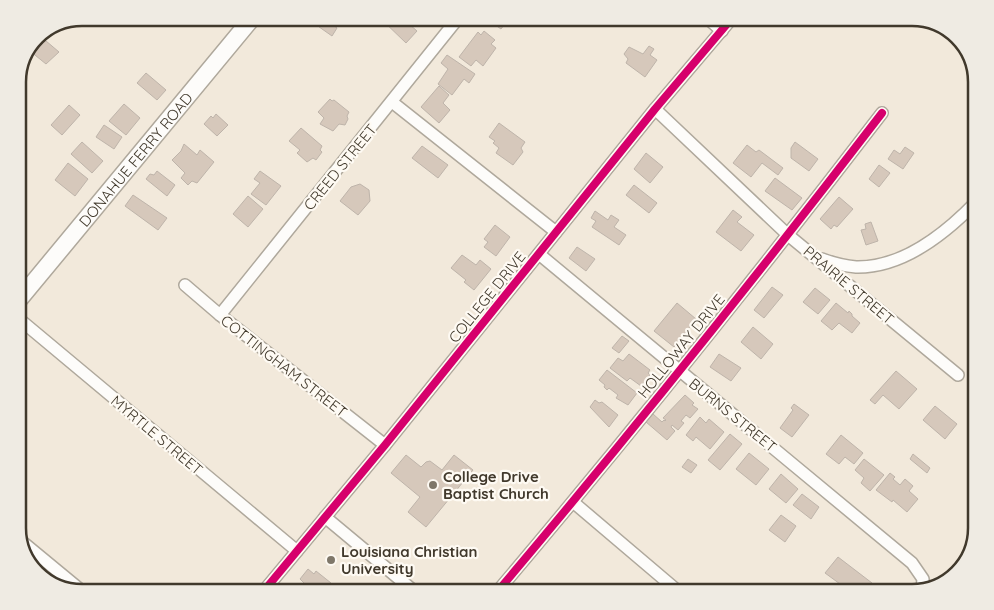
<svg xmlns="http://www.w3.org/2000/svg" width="994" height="610" viewBox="0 0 994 610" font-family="Quicksand,sans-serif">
<rect width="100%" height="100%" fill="#f2e9db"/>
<!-- building -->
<g fill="#d6c8bb" stroke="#beb4aa">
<path d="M195,17H217L212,23L209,20L204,26Z"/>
<path d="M305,17H332L329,22L337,28L332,36Z"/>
<path d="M379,17H401L417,31L406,43Z"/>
<path d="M490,17H510L501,29L488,20Z"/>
<path d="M515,17H530L524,25Z"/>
<path d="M484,31L495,40L491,44L496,48L483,66L476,60L471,66L459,57L478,32L481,35Z"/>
<path d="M39,35L59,52L46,64L30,51L37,36Z"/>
<path d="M649,46L654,49L650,55L657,60L645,77L626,63L628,59L624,54L629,47L643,54Z"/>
<path d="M447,55L475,74L469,83L464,79L452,95L438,84L448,69L441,63Z"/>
<path d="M146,73L166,90L157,100L137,83Z"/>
<path d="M439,86L449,95L443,103L450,110L439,123L421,107Z"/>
<path d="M330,99L332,101L334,100L349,112L347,116L348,119L345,125L339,124L333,131L320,124L324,118L318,112Z"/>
<path d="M124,104L140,118L126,135L109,121Z"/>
<path d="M69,105L80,115L62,135L51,125Z"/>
<path d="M216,114L228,125L217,136L204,124L211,116L213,118Z"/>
<path d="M499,123L525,142L521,148L523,152L513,165L496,153L499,148L493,143L495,141L489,137Z"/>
<path d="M104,125L122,137L114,149L96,137Z"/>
<path d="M301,128L322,146L320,150L322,152L316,160L313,158L307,162L297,153L300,150L289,141Z"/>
<path d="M82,142L103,161L92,173L71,154Z"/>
<path d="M795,142L818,159L809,171L791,158V148Z"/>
<path d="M184,144L197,155L200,150L214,162L197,183L192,181L188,185L181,178L185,173L172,160L181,151Z"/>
<path d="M747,145L756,152L759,150L783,168L778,175L762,163L751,177L733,163Z"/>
<path d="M422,146L448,165L438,178L412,158Z"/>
<path d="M905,147L914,153L903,169L888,159L894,150L900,154Z"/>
<path d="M646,153L663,167L650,183L634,169Z"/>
<path d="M68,163L88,179L75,196L55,180Z"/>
<path d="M879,165L890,173L879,187L869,179Z"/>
<path d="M157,171L175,185L167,196L146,179L150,174L154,175Z"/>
<path d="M260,171L281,186L266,205L251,194L260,183L254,179Z"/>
<path d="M775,178L802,198L792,210L765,191Z"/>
<path d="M360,184L369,190L370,201L358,215L340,201L351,187Z"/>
<path d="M634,185L657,203L649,213L626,195Z"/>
<path d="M133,195L167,218L158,230L125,206Z"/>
<path d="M248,196L263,209L248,227L233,214Z"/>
<path d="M839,197L853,209L837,227L834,225L831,229L820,219Z"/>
<path d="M733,210L742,217L737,222L754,235L741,251L716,232Z"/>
<path d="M595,211L608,220L611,215L619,220L614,227L626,235L619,245L592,227L596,221L591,218Z"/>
<path d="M871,222L878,241L866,245L861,230L866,229L865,224Z"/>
<path d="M495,225L510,237L496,256L484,247L488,242L484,239Z"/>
<path d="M577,247L595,259L586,271L569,258Z"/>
<path d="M462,255L476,265L480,260L491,269L474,290L464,282L466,280L451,268Z"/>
<path d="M772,287L783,295L764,318L754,310Z"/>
<path d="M815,288L830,300L818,314L803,302Z"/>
<path d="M677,303L696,319L674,347L654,331Z"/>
<path d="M836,303L848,313L849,311L852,314V316L860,323L852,333L839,323L832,330L821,321Z"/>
<path d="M753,327L773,344L761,359L741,342Z"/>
<path d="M622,336L629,341L619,353L612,348Z"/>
<path d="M629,354L650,370L648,373L650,375L641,386L630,378L627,381L610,368L618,358L623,361Z"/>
<path d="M719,354L741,368L731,381L710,367Z"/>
<path d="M607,370L637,393L628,405L616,398L618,395L609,388L607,390L604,387L605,385L599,380Z"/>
<path d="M896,371L917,389L899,409L883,395L875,404L870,400Z"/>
<path d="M685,395L694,403L692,405L698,409L690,418L686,415L681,421L684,423L678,430L672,425L671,427L675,431L667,440L646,422L653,414L662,422L664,420L665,421L666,420L663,418Z"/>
<path d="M595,400L599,403L602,402L618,415L609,427L590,407Z"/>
<path d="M794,404L809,415L792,437L780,428L793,410L791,408Z"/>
<path d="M935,406L957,424L945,439L923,420Z"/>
<path d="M700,417L706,423L709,419L724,432L710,449L696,437L693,441L686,435Z"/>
<path d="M730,434L742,444L720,470L708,460Z"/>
<path d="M841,435L863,453L854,464L845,457L839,464L826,454Z"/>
<path d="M749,453L769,469L756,485L736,469Z"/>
<path d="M913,454L930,468L927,473L910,459Z"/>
<path d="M406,455L421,467L426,462L430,461L442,470L454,455L473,470L426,527L408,512L420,497L391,473Z"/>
<path d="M688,459L697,465L691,473L682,467Z"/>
<path d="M864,459L884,475L870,491L861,483L864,478L855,470Z"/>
<path d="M890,473L895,477L893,479L900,485L905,479L913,486L909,491L918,499L907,512L893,500L892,502L876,490Z"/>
<path d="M781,474L798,489L786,503L769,489Z"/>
<path d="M802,494L819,507L811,519L793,505Z"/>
<path d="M781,515L796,526L785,542L769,530Z"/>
<path d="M838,557L872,583L864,592H851L825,573Z"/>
<path d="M308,569L314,574L316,571L331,583L326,588L331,592H300L304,588L302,586L304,583L300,579Z"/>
</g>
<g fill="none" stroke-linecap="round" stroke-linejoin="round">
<defs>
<g id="street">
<path d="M706,17L722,31"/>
<path d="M392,102L556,232"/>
<path d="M655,109L788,235L958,375"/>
<path d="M539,254L912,563L923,579L922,590"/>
<path d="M822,259C833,263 844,266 856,267C903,268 945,234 976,202"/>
<path d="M185,285L220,315L385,445"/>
<path d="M220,315L459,17"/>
<path d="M18,318L297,551"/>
<path d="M573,502L679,592"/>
<path d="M325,517L415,592"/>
<path d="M20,540L83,592"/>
<path d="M263,592L385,445L655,109L733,17"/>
<path d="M497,592C629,436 757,276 882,113"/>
</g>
<g id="secondary">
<path id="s1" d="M18,301L253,17"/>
</g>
</defs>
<!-- street casing -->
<use href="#street" stroke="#afa89c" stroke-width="14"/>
<!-- secondary casing -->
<use href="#secondary" stroke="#afa89c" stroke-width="19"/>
<!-- street -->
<use href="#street" stroke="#fdfcfa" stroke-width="11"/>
<!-- secondary -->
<use href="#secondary" stroke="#fdfcfa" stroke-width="16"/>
<defs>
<g id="cycleway">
<path d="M263,592L385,445L655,109L733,17"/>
<path d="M497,592C629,436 757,276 882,113"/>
</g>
</defs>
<!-- cycleway casing -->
<use href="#cycleway" stroke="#fefaf3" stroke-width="11"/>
<!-- cycleway -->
<use href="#cycleway" stroke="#d6006c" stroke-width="8"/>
</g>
<!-- markers -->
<g fill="#7f7769" stroke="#fefaf3" stroke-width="2">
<circle cx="433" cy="485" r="5"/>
<circle cx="331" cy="560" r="5"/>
</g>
<g text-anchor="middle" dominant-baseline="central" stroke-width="4.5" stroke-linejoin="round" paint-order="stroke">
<!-- street labels -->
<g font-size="15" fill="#41392c" stroke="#fefaf3">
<text stroke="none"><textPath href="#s1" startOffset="184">DONAHUE FERRY ROAD</textPath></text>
<text transform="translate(340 167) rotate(-51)">CREED STREET</text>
<text transform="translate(849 285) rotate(40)">PRAIRIE STREET</text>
<text transform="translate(487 297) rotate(-51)">COLLEGE DRIVE</text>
<text transform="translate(681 346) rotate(-51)">HOLLOWAY DRIVE</text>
<text transform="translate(284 366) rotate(38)">COTTINGHAM STREET</text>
<text transform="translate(733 415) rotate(39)">BURNS STREET</text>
<text transform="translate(157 435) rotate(40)">MYRTLE STREET</text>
</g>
<!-- poi labels -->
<g font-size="15" font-weight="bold" fill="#41392c" stroke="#fefaf3" text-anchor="start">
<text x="443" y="476">College Drive<tspan x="443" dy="17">Baptist Church</tspan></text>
<text x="341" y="551">Louisiana Christian<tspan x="341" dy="17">University</tspan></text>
</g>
</g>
<!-- crop -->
<path d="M0 0H994V610H0ZM82 26H912A56 56 0 0 1 968 82V528A56 56 0 0 1 912 584H82A56 56 0 0 1 26 528V82A56 56 0 0 1 82 26Z" fill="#efebe3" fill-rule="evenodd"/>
<path fill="none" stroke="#41392c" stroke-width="2.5" d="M82 26H912A56 56 0 0 1 968 82V528A56 56 0 0 1 912 584H82A56 56 0 0 1 26 528V82A56 56 0 0 1 82 26Z"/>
</svg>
